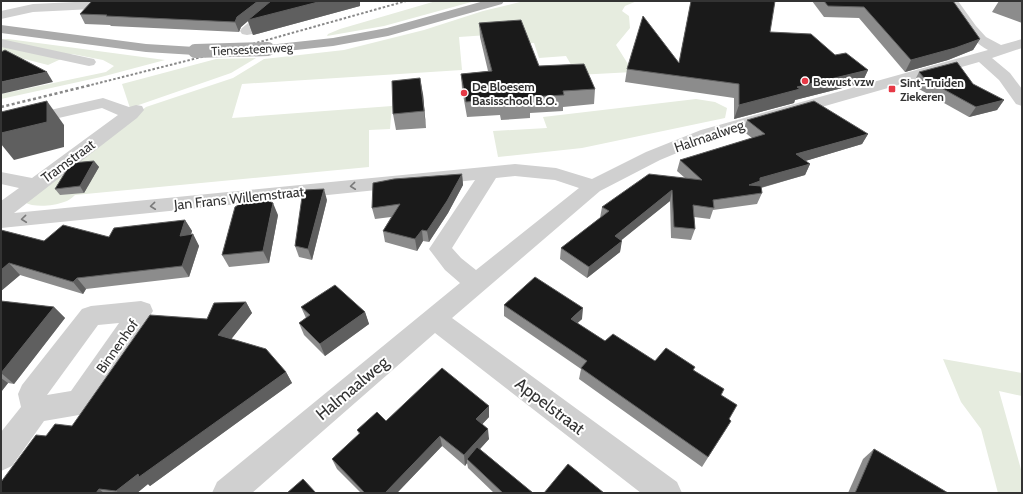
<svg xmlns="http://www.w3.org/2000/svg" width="1023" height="494" viewBox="0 0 1023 494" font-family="Cabin,sans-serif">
<rect width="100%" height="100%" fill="#fff"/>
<!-- green -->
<g fill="#e6ecdf">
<path d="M436,1H475L384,26L327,36L328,34L340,29Z"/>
<path d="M524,1H637L625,6L622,11L629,16L630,28L616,45L633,72L577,75L566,56L539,58L534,43H523L519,33L459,37L462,70L242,84L232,118L392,106L390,129L369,130V167L75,195C72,198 68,201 64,202C53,206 34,208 24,202L146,107L233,78L264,59L344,50L424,30L483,11Z"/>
<path d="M1,39H8L165,60L101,77L1,99V94L106,72L114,66L103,60L72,54L48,65L1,53Z"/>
<path d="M256,58L231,73L130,108L122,84L216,59Z"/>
<path d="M696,99L715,102L727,108L725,118L582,148L498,157L493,131L547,128L543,117Z"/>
<path d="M943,359L1022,373V396L999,391L1022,473V493H998L981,429L961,402Z"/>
</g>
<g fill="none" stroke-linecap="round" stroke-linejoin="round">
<!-- minor -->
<g fill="#d0d0d0" fill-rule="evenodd">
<path d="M96,1H178L176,4L172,5L33,12L1,19V11L33,4Z"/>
<path d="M275,1H289L252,34L247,35L242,34L240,31L242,28Z"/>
<path d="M946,1H958L976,26L986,37L1001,45L1022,39V48L992,58L1010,73L1022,89V106L1016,104L999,80L979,62L713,138L660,160L600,191L452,318L677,482L682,493H641L435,333L252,493H212L217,482L460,283L445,270L429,249L475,180L1,228V201L19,188L1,184V172L32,178L118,115L102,108L37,123L31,122L28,118L31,114L37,113L103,98L129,107L136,105L142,106L144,110L137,118L14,213L515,164L556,168L592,179L646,152L701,130L988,50C967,38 958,20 946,1ZM515,176L555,180L579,188L476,270L461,258L452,248L496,178Z"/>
<path d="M1,39L89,58L94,59L96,62L94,65L89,66L1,47Z"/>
<path d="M141,301L150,304L153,311L89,411L79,415L44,421L12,466L1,471V432L21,407L18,394L22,385L82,309L91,306ZM119,323L71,391L47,395L98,325Z"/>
</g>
<!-- major -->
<g fill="#ababab" fill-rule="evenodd">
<path d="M484,1H504L502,4L388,36L333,46L268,53L263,52L261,49L263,46L268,45L333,38L387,28Z"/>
<path d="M1,25L146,44L195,47L200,48L202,51L200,54L195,55L146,52L1,33Z"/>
</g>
<!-- rail-far1 -->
<path stroke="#888" stroke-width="2" stroke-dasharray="2.5 2" stroke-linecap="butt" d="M87,86L249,45L406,1"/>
<!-- rail -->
<path stroke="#888" stroke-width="2.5" stroke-dasharray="3 2.5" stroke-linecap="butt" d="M1,107L91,85"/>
<!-- major-bridge -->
<path stroke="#ababab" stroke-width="14" d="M195,51L268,49"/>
</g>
<!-- wall -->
<g fill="#8c8c8c">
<path d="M92,1H270V2L360,6L253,35L248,21L241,27L239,32L111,26L110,25L85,24L80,14Z"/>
<path d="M691,1L770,32L835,55L868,70L862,83L795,100L794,103L734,119V98L625,82L627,69L679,62Z"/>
<path d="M812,1H953L980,39L973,50L948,60L905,72L859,18L824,17Z"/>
<path d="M999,1H1022V23L992,12Z"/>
<path d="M479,23L539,66L595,89L594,104L563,107V111L530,113V118L501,120L500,115L467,117L462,89L461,74L488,71L480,37Z"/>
<path d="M919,72L1004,100L997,110L969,117L919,89L914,82Z"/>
<path d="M423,94L426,128L396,130L393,114Z"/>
<path d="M747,120L868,134L862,144L805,161L810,164L805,175L761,188L762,193L757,204L713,210L710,219L694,217L695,229L691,240L671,238L670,201L621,240L620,252L587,278L560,259L561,248L600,218L602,207L685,178L677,171L680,160L752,138L743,131Z"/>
<path d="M94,161L99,167L84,193L60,195L55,189Z"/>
<path d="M462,174L463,185L448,213L429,242L423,241L417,251L385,242L383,231L391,217L375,219L372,208Z"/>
<path d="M327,200L312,260L299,257L295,246Z"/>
<path d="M278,215L269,263L229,267L222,255Z"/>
<path d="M185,220L192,231L191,234H193L199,246L189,277L86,289L83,294L20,275L1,291V230L44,241L109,237Z"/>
<path d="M1,301L54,307L65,318L14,384L8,383L1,392Z"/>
<path d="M246,302L252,313L231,339L286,372L292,383L150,486L148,484L137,493H1L46,436L72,426L207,319Z"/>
<path d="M504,305L582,319L577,323L605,341L655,361L694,370L721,395L729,419L731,421L702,467L579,379L581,369L504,316Z"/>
<path d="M301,307L365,312L369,324L325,356L304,335L299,323L306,318Z"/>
<path d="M489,406V417L482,424L489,439L480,449L533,493H494L468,468L467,463L465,466L442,446L397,493H361L337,469L332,459L359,434L357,430L386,421Z"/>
<path d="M874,449L948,493H848L863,459Z"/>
</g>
<!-- shaded-wall -->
<g fill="#5f5f5f">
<path d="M258,1H270V3L322,1H360V6L253,35L248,21L241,27L239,32L235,22L237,17Z"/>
<path d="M980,39L973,50L948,60L905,72L911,60Z"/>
<path d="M868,70L862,83L795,100L794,103L734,119L739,105L797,87Z"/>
<path d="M47,72L53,82L1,94V82Z"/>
<path d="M420,78L423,94L426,128L424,111Z"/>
<path d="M1004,100L997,110L969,117L976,107Z"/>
<path d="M47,101L64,125V147L14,160L1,144V133Z"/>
<path d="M868,134L862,144L792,165L796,154Z"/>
<path d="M94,161L99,167L84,193L80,186Z"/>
<path d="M810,164L805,175L756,189L749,185L760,178Z"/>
<path d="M462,174L463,185L448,213L429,242L427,231Z"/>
<path d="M324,189L327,200L312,260L308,249Z"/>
<path d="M672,190L670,201L613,247L615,236Z"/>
<path d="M273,203L278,215L269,263L263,251Z"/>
<path d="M185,220L192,231L187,247L180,236Z"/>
<path d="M422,230L423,241L417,251L415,239Z"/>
<path d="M193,234L199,246L189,277L182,266Z"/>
<path d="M622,241L620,252L587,278L589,267Z"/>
<path d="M9,263L20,275L1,291V270Z"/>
<path d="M77,278L86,289L83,294L73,282Z"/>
<path d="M246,302L252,313L225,347L218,335Z"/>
<path d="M54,307L65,318L14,384L1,373Z"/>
<path d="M583,308L582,319L570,330L571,319Z"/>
<path d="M365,312L369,324L325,356L320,344Z"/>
<path d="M286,372L292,383L150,486L148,484L137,493H119L116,491L138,474Z"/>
<path d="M1,378L8,383L1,392Z"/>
<path d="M489,406V417L477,430L476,419Z"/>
<path d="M488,429L489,439L469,461L467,459V463L465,466L464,455Z"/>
<path d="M440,436L442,446L397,493H385Z"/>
<path d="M99,489L104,493H96Z"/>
</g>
<!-- building -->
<g fill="#1a1a1a" stroke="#5f5f5f">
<path d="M92,1H258L237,17L235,22L106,16L107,15L80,14Z"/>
<path d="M271,1H322L248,20Z"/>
<path d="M691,1H775L770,32L811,34L835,55L846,53L868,70L797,87L800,89L739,105V84L627,69L643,16L679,63Z"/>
<path d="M824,1H953L980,39L955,48L911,60L864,7L828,6Z"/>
<path d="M521,20L539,66L584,64L595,89L563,91L564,95L529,97L531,102L501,104L499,99L466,102L461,74L492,71L479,23Z"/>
<path d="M5,50L47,72L1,82V52Z"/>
<path d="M957,62L973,84L1004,100L976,107L925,79L919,72Z"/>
<path d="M420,78L424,111L393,114L392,81Z"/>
<path d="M47,101V122L1,133V112Z"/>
<path d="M814,101L868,134L796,154L810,164L760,178V181L749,185L761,186L762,193L713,200L714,208L693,205L695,229L674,227L672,190L615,236L622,241L589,267L561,248L609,211L602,207L649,174L702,180L680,160L765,134L747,120Z"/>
<path d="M94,161L80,186L55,189L71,163Z"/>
<path d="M462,174L447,201L427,231L422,230L415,239L383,231L400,204L372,208L373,183L394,179Z"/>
<path d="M324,189L308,249L295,246L303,190Z"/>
<path d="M256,194L273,203L263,251L222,255L235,207Z"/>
<path d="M185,220L180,236L193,234L182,266L77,278L73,282L9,263L1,270V230L44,241L63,225L109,237L114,228Z"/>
<path d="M535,277L583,308L571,319L605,341L613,334L655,361L666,348L695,367L693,370L724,389L721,395L737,405L729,419L731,421L708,457L581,368L587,361L504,305Z"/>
<path d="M335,285L365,312L320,344L299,323L310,315L301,307Z"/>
<path d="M1,301L54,307L1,373Z"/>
<path d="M246,302L218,335L266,349L286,372L139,477L138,474L116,491L99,489L96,493H1V482L36,435L46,436L55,424L72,426L150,315L207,319L214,303Z"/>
<path d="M442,368L489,406L476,419L488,429L464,455L440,436L385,493H365L332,459L360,433L357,430L377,412L386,421Z"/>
<path d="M477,447L533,493H503L467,459Z"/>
<path d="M874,449L948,493H855Z"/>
<path d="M568,464L604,493H544Z"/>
<path d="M303,479L316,493H287Z"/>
</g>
<!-- one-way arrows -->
<defs><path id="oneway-chevron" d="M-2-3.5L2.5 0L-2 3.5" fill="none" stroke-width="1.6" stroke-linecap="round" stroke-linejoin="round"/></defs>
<g stroke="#7a7a7a">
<use href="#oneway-chevron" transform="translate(353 186) rotate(174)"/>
<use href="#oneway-chevron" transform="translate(153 206) rotate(174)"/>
<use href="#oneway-chevron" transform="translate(24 219) rotate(174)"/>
</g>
<!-- markers -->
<g fill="#e63946" stroke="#fff" stroke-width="1.5">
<circle cx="805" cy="81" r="4"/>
<rect x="888" y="85" width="8" height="8" rx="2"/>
<circle cx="464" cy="93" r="4"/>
</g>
<g text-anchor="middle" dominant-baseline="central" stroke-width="4" stroke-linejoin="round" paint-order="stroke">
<!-- far-street labels -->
<g font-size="12" fill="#333" stroke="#fff">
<text transform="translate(252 49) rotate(-3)">Tiensesteenweg</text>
</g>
<!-- far-poi labels -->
<g font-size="12" font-weight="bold" fill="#333" stroke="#fff" text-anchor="start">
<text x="813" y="81">Bewust vzw</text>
<text x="900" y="82">Sint-Truiden<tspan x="900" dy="14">Ziekeren</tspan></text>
<text x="472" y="86">De Bloesem<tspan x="472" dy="14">Basisschool B.O.</tspan></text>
</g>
<!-- street labels -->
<g font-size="14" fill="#333" stroke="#fff">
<text transform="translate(709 136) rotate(-19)">Halmaalweg</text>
<text transform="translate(68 161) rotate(-36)">Tramstraat</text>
<text transform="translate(239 198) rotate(-6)">Jan Frans Willemstraat</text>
<text transform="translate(117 346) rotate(-55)">Binnenhof</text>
</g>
<!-- near-street labels -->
<g font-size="17" fill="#333" stroke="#fff">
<text transform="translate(352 388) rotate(-40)">Halmaalweg</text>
<text transform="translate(550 406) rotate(37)">Appelstraat</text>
</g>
</g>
<!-- border -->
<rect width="1023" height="494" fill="none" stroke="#333333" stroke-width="4"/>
</svg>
